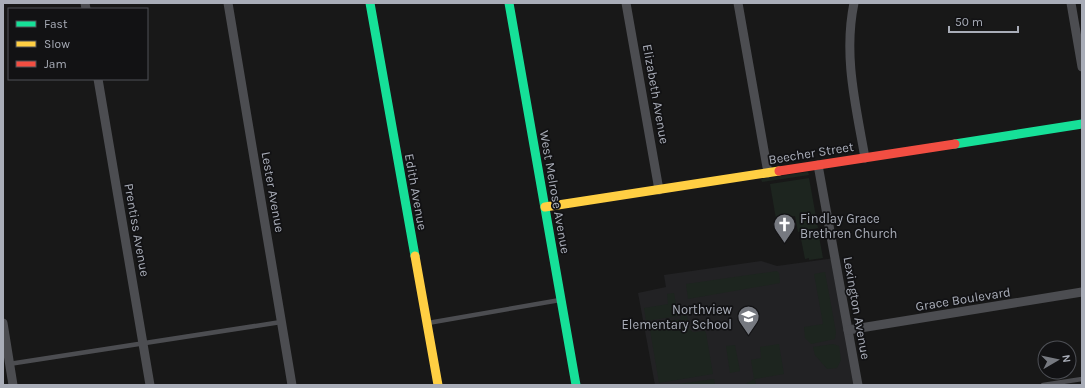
<svg xmlns="http://www.w3.org/2000/svg" width="1085" height="388" viewBox="0 0 1085 388" font-family="Karla,sans-serif">
<rect width="100%" height="100%" fill="#181818"/>
<!-- built -->
<path fill="#222224" d="M835,258L858,385H655L638,293L666,287L664,275L761,261L777,266Z"/>
<!-- green -->
<g fill="#1d251f">
<path d="M808,172L809,175L762,182L761,179Z"/>
<path d="M809,178L818,228L798,232L795,216L776,219L770,184Z"/>
<path d="M818,231L823,258L809,260V258L805,259L800,234Z"/>
<path d="M777,271L779,273L780,283L688,299L686,284Z"/>
<path d="M825,272L836,332L835,339L811,344L805,338L804,327L823,324L814,274Z"/>
<path d="M674,293L678,316L646,321L644,308L668,304L667,294Z"/>
<path d="M687,315L689,329L693,332L705,331L706,333L713,374L659,383L649,324L681,319L680,316Z"/>
<path d="M779,344L784,374L755,379L756,385H744L754,379L751,360L761,358L760,347Z"/>
<path d="M833,344L839,346L841,360L837,368L827,369L815,355L813,347Z"/>
<path d="M735,345L740,371L730,373L726,346Z"/>
<path d="M714,379L715,385H671Z"/>
</g>
<g fill="none" stroke-linecap="round" stroke-linejoin="round">
<!-- lane -->
<g stroke="#4c4d51" stroke-width="4.5">
<path d="M428,323L560,300"/>
<path d="M9,364L281,322"/>
<path d="M1043,385L1082,379"/>
</g>
<!-- street -->
<g stroke="#4c4d51" stroke-width="9">
<path d="M85,3L86,9"/>
<path d="M228,3L292,385"/>
<path d="M626,3L659,190"/>
<path d="M738,3L768,173"/>
<path d="M854,3C843,56 856,106 865,158"/>
<path d="M1071,3L1082,67"/>
<path d="M98,79L150,385"/>
<path d="M818,165L858,385"/>
<path d="M3,323L13,385"/>
<path d="M848,330L1082,292"/>
</g>
<!-- fast -->
<g stroke="#16e098" stroke-width="9">
<path d="M370,3L415,256"/>
<path d="M509,3L576,385"/>
<path d="M955,144L1082,124"/>
</g>
<!-- slow -->
<g stroke="#ffcf43" stroke-width="9">
<path d="M545,207L779,171"/>
<path d="M415,256L438,385"/>
</g>
<!-- jam -->
<path stroke="#f24e42" stroke-width="9" d="M779,171L955,144"/>
</g>
<!-- icons -->
<defs>
<symbol id="church-pin" viewBox="-11 -11 22 30"><path d="M0 17L-7.5 6A9.5 9.5 0 1 1 7.5 6Z" fill="#767980" stroke="#121214"/><path d="M-1.2-6h2.4v3.5h3.3v2.4h-3.3V6h-2.4V-.1h-3.3v-2.4h3.3Z" fill="#fff"/></symbol>
<symbol id="school-pin" viewBox="-11 -11 22 30"><path d="M0 17L-7.5 6A9.5 9.5 0 1 1 7.5 6Z" fill="#767980" stroke="#121214"/><path d="M0-5L7-2L0 1L-7-2ZM-4 1L0 2.5L4 1V4Q0 6-4 4Z" fill="#fff"/></symbol>
</defs>
<g fill-rule="evenodd">
<use href="#church-pin" x="772" y="212" width="25" height="34"/>
<use href="#school-pin" x="736" y="304" width="25" height="34"/>
</g>
<g text-anchor="middle" dominant-baseline="central" stroke-width="3.5" stroke-linejoin="round" paint-order="stroke">
<!-- street labels -->
<g font-size="13" fill="#a9adb8" stroke="#121214">
<text transform="translate(656 94) rotate(80)">Elizabeth Avenue</text>
<text transform="translate(811 153) rotate(-9)">Beecher Street</text>
<text transform="translate(273 192) rotate(80)">Lester Avenue</text>
<text transform="translate(416 192) rotate(80)">Edith Avenue</text>
<text transform="translate(555 192) rotate(80)">West Melrose Avenue</text>
<text transform="translate(137 230) rotate(80)">Prentiss Avenue</text>
<text transform="translate(963 299) rotate(-9)">Grace Boulevard</text>
<text transform="translate(857 308) rotate(80)">Lexington Avenue</text>
</g>
<!-- poi labels -->
<g font-size="13" fill="#a9adb8" stroke="#121214" text-anchor="start">
<text x="800" y="218">Findlay Grace<tspan x="800" dy="15">Brethren Church</tspan></text>
<text x="732" y="309" text-anchor="end">Northview<tspan x="732" dy="15">Elementary School</tspan></text>
</g>
</g>
<!-- border -->
<rect width="1085" height="388" fill="none" stroke="#a9adb8" stroke-width="8"/>
<!-- legend -->
<rect x="8" y="8" width="140" height="72" fill="#121214" stroke="#4e5056"/>
<rect x="16" y="21" width="20" height="6" fill="#16e098" stroke="#4e5056"/>
<text x="44" y="28" font-size="12" fill="#a9adb8">Fast</text>
<rect x="16" y="41" width="20" height="6" fill="#ffcf43" stroke="#4e5056"/>
<text x="44" y="48" font-size="12" fill="#a9adb8">Slow</text>
<rect x="16" y="61" width="20" height="6" fill="#f24e42" stroke="#4e5056"/>
<text x="44" y="68" font-size="12" fill="#a9adb8">Jam</text>
<!-- north arrow -->
<g transform="translate(1057 360) rotate(81)"><circle r="19" fill="#121214" stroke="#4e5056"/>
<path d="M0-3L7 15L0 10L-7 15Z" fill="#767980"/>
<text y="-6" font-size="11" font-weight="bold" text-anchor="middle" fill="#a9adb8">N</text>
</g>
<!-- scale -->
<path d="M949 26v6h69v-6" fill="none" stroke="#a9adb8" stroke-width="2"/>
<text x="955" y="26" font-size="12" fill="#a9adb8" stroke="#121214" stroke-width="3" paint-order="stroke">50 m</text>
</svg>
